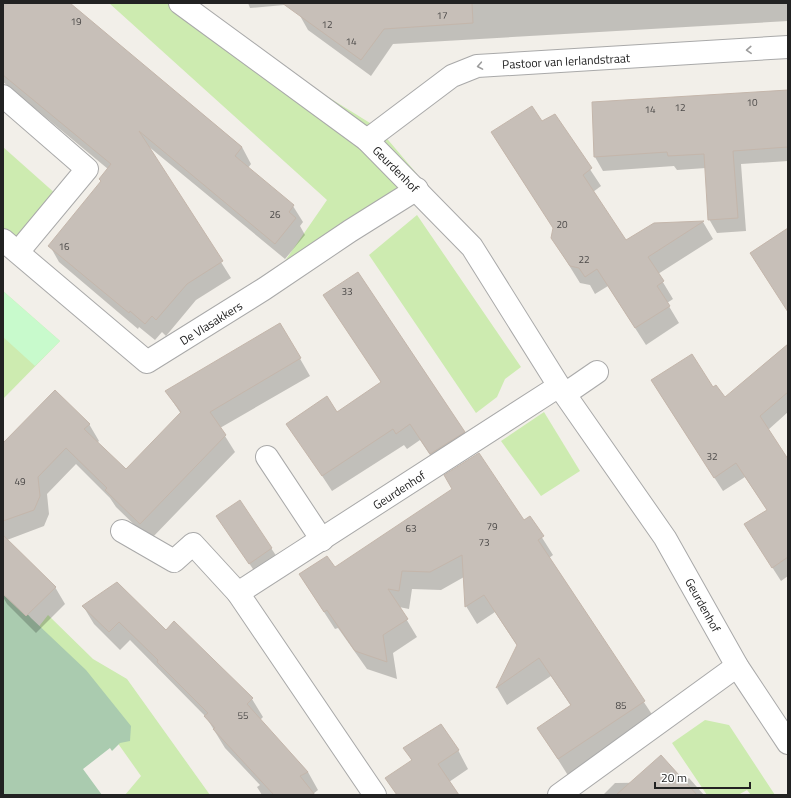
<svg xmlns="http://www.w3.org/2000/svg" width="791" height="798" viewBox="0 0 791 798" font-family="'Titillium Web',sans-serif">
<rect width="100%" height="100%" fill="#f2efe9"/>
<!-- grass -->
<g fill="#cdebb0">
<path d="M109,3H177L378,128L417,174L278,271L327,200Z"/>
<path d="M3,147L57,195L18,243L3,231Z"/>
<path d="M417,215L521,367L505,379L497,397L476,413L369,255Z"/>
<path d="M3,291L60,341L3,399Z"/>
<path d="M544,412L580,471L541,496L501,441Z"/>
<path d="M48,615L93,659L127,679L210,795H125L141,776L37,629Z"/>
<path d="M705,720L729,725L775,795H751L747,790L738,795H707L672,743Z"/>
</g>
<!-- cemetery -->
<path fill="#aacbaf" d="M3,587L31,618L86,670L131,726L130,741L120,743L112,751L110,748L83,769L102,795H3Z"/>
<!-- park -->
<path fill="#c8facc" d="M3,291L60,341L35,366L3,337Z"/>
<!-- shadow -->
<g fill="#0003">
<path d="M3,3H68L242,147L251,164L248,168L293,206L303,222L300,226L305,235L285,259L148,146L231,278L196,300L166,336L162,332L155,340L139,327L138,329L59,262L50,246L102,182L108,169L3,82Z"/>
<path d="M248,3H788V21L393,44L371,76L308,30L299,14L306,3L250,8Z"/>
<path d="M788,91V161L741,164L746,231L717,233L709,219L706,168L677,170L674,166L603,171L595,157Z"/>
<path d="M554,115L601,186L593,192L626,242L654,224L703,222L713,239L658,274L673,299L667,303L679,323L646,345L608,286L595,294L590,285L580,283L552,238L554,229L502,149Z"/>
<path d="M325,296L464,432L474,449L440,470L420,440L407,449L404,445L332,491L288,424L336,413L382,383Z"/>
<path d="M280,324L310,376L220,428L235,452L150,540L116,507L110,498L76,464L47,494L49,514L44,526L7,540L55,587L65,604L36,633L7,604L3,597V444L89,424L99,441L97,443L126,470L181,414L166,391Z"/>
<path d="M788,344V412L768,430L788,461V576L781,581L745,525L768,511L745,477L723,491L660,394L713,388L724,399Z"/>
<path d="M529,517L553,555L549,558L655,719L569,777L538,728L571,706L551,676L507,705L497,688L518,647L495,612L477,624L466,606L464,577L441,590L412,589L409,609L399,607L417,637L393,653L397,679L367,669L338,628L335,629L300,575L335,569L524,521Z"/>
<path d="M223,525L271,548L277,557L255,572Z"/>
<path d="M83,606L166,631L174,623L252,699L263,717L260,720L308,772L318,790L313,794L314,795H262L257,787L260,785L225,748L206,717L130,640L120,650L94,624Z"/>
<path d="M405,749L458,750L468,769L449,782L458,795H408L412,761Z"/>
<path d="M689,778L704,795H603L615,783L684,782Z"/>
</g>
<!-- building -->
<g fill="#c7bfb8" stroke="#c4b6ab">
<path d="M3,3H70L242,147L235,156L294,205L289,212L296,218L275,244L139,131L223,261L187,284L156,320L152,316L145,324L130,311L129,313L48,246L101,181L99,179L111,164L3,75Z"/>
<path d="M282,3H472L473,23L384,29L361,60Z"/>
<path d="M788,90V147L733,151L738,218L708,220L704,154L668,156L667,152L594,157L592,102Z"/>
<path d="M532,106L542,121L555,114L592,168L583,175L626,240L654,223L704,221L648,257L664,281L657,286L670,306L635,328L597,269L585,277L579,268L570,266L551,238L553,228L491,132Z"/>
<path d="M788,228V312L750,253Z"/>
<path d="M358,272L465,432L430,454L410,424L396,434L393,429L322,476L286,424L327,396L337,412L381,382L323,295Z"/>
<path d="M280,323L301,358L210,412L226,435L140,524L105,490L107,488L66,448L38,477L40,496L34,510L3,521V443L55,390L90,424L84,429L126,469L181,412L165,391Z"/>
<path d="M788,344V392L760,416L788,459V557L772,568L744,524L767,510L736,463L714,478L651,380L692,354L713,387L716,385L725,397Z"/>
<path d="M479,453L524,520L530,516L544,536L538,540L645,701L558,759L537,728L571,705L539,658L496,688L517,645L484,595L465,607L462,555L430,572L402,571L399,591L388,589L408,619L383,635L387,662L355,651L327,610L324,612L299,574L327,556L335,567L452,489L444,475Z"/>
<path d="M240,500L272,548L249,564L216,516Z"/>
<path d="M3,535L56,587L26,616L3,594Z"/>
<path d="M117,582L166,630L174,621L253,698L247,704L308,772L300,776L315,795H274L213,729L215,728L204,716L208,713L157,662L158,660L119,622L109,632L82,606Z"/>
<path d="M441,724L459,750L438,764L459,795H397L385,778L412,760L403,748Z"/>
<path d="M661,755L697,795H616Z"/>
</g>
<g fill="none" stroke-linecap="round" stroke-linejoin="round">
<defs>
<g id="minor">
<path d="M180,3L367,140L472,247L559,386L665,538L737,666L788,743"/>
<path d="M3,96L87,169L18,252"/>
<path d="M367,140L452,76L477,66L788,47"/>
<path d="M3,240L147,362L264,289L350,231L417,189"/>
<path d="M565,394L597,372"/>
<path d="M267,457L322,540"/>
<path d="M122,531L174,561L193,544L238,593L375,795"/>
<path d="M238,593L559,386"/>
<path d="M559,795L737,666"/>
</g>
</defs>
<!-- minor casing -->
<use href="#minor" stroke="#a9a9a9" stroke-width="24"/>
<!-- minor -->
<use href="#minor" stroke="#fff" stroke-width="22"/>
</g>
<!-- one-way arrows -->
<defs><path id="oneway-chevron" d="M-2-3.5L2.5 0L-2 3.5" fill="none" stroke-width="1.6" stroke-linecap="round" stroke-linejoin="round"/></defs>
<g stroke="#9c9c9c">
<use href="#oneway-chevron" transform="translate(749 50) rotate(177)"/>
<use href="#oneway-chevron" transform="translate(480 66) rotate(170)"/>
</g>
<g text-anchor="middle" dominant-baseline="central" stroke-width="3.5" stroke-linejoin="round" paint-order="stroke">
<!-- number labels -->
<g font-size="10" fill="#4b4948">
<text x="442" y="15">17</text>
<text x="76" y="21">19</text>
<text x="327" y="24">12</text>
<text x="351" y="41">14</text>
<text x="752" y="102">10</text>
<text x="680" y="107">12</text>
<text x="650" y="109">14</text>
<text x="275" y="214">26</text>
<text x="562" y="224">20</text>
<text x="64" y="246">16</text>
<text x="584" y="259">22</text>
<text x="347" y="291">33</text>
<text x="712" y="456">32</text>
<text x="20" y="481">49</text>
<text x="492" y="526">79</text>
<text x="411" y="528">63</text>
<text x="484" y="542">73</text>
<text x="621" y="705">85</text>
<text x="243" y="715">55</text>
</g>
<!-- street labels -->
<g font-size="12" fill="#222" stroke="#fff">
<text transform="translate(566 61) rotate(-3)">Pastoor van Ierlandstraat</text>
<text transform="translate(396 169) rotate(45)">Geurdenhof</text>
<text transform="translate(211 323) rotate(-32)">De Vlasakkers</text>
<text transform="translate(399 490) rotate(-33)">Geurdenhof</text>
<text transform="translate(703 605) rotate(61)">Geurdenhof</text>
</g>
</g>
<!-- border -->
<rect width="791" height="798" fill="none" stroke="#222222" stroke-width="8"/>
<!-- scale -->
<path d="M655 782v6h95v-6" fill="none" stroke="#222222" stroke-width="2"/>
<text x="661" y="782" font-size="12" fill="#222222" stroke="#ffffff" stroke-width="3" paint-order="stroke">20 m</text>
</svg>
